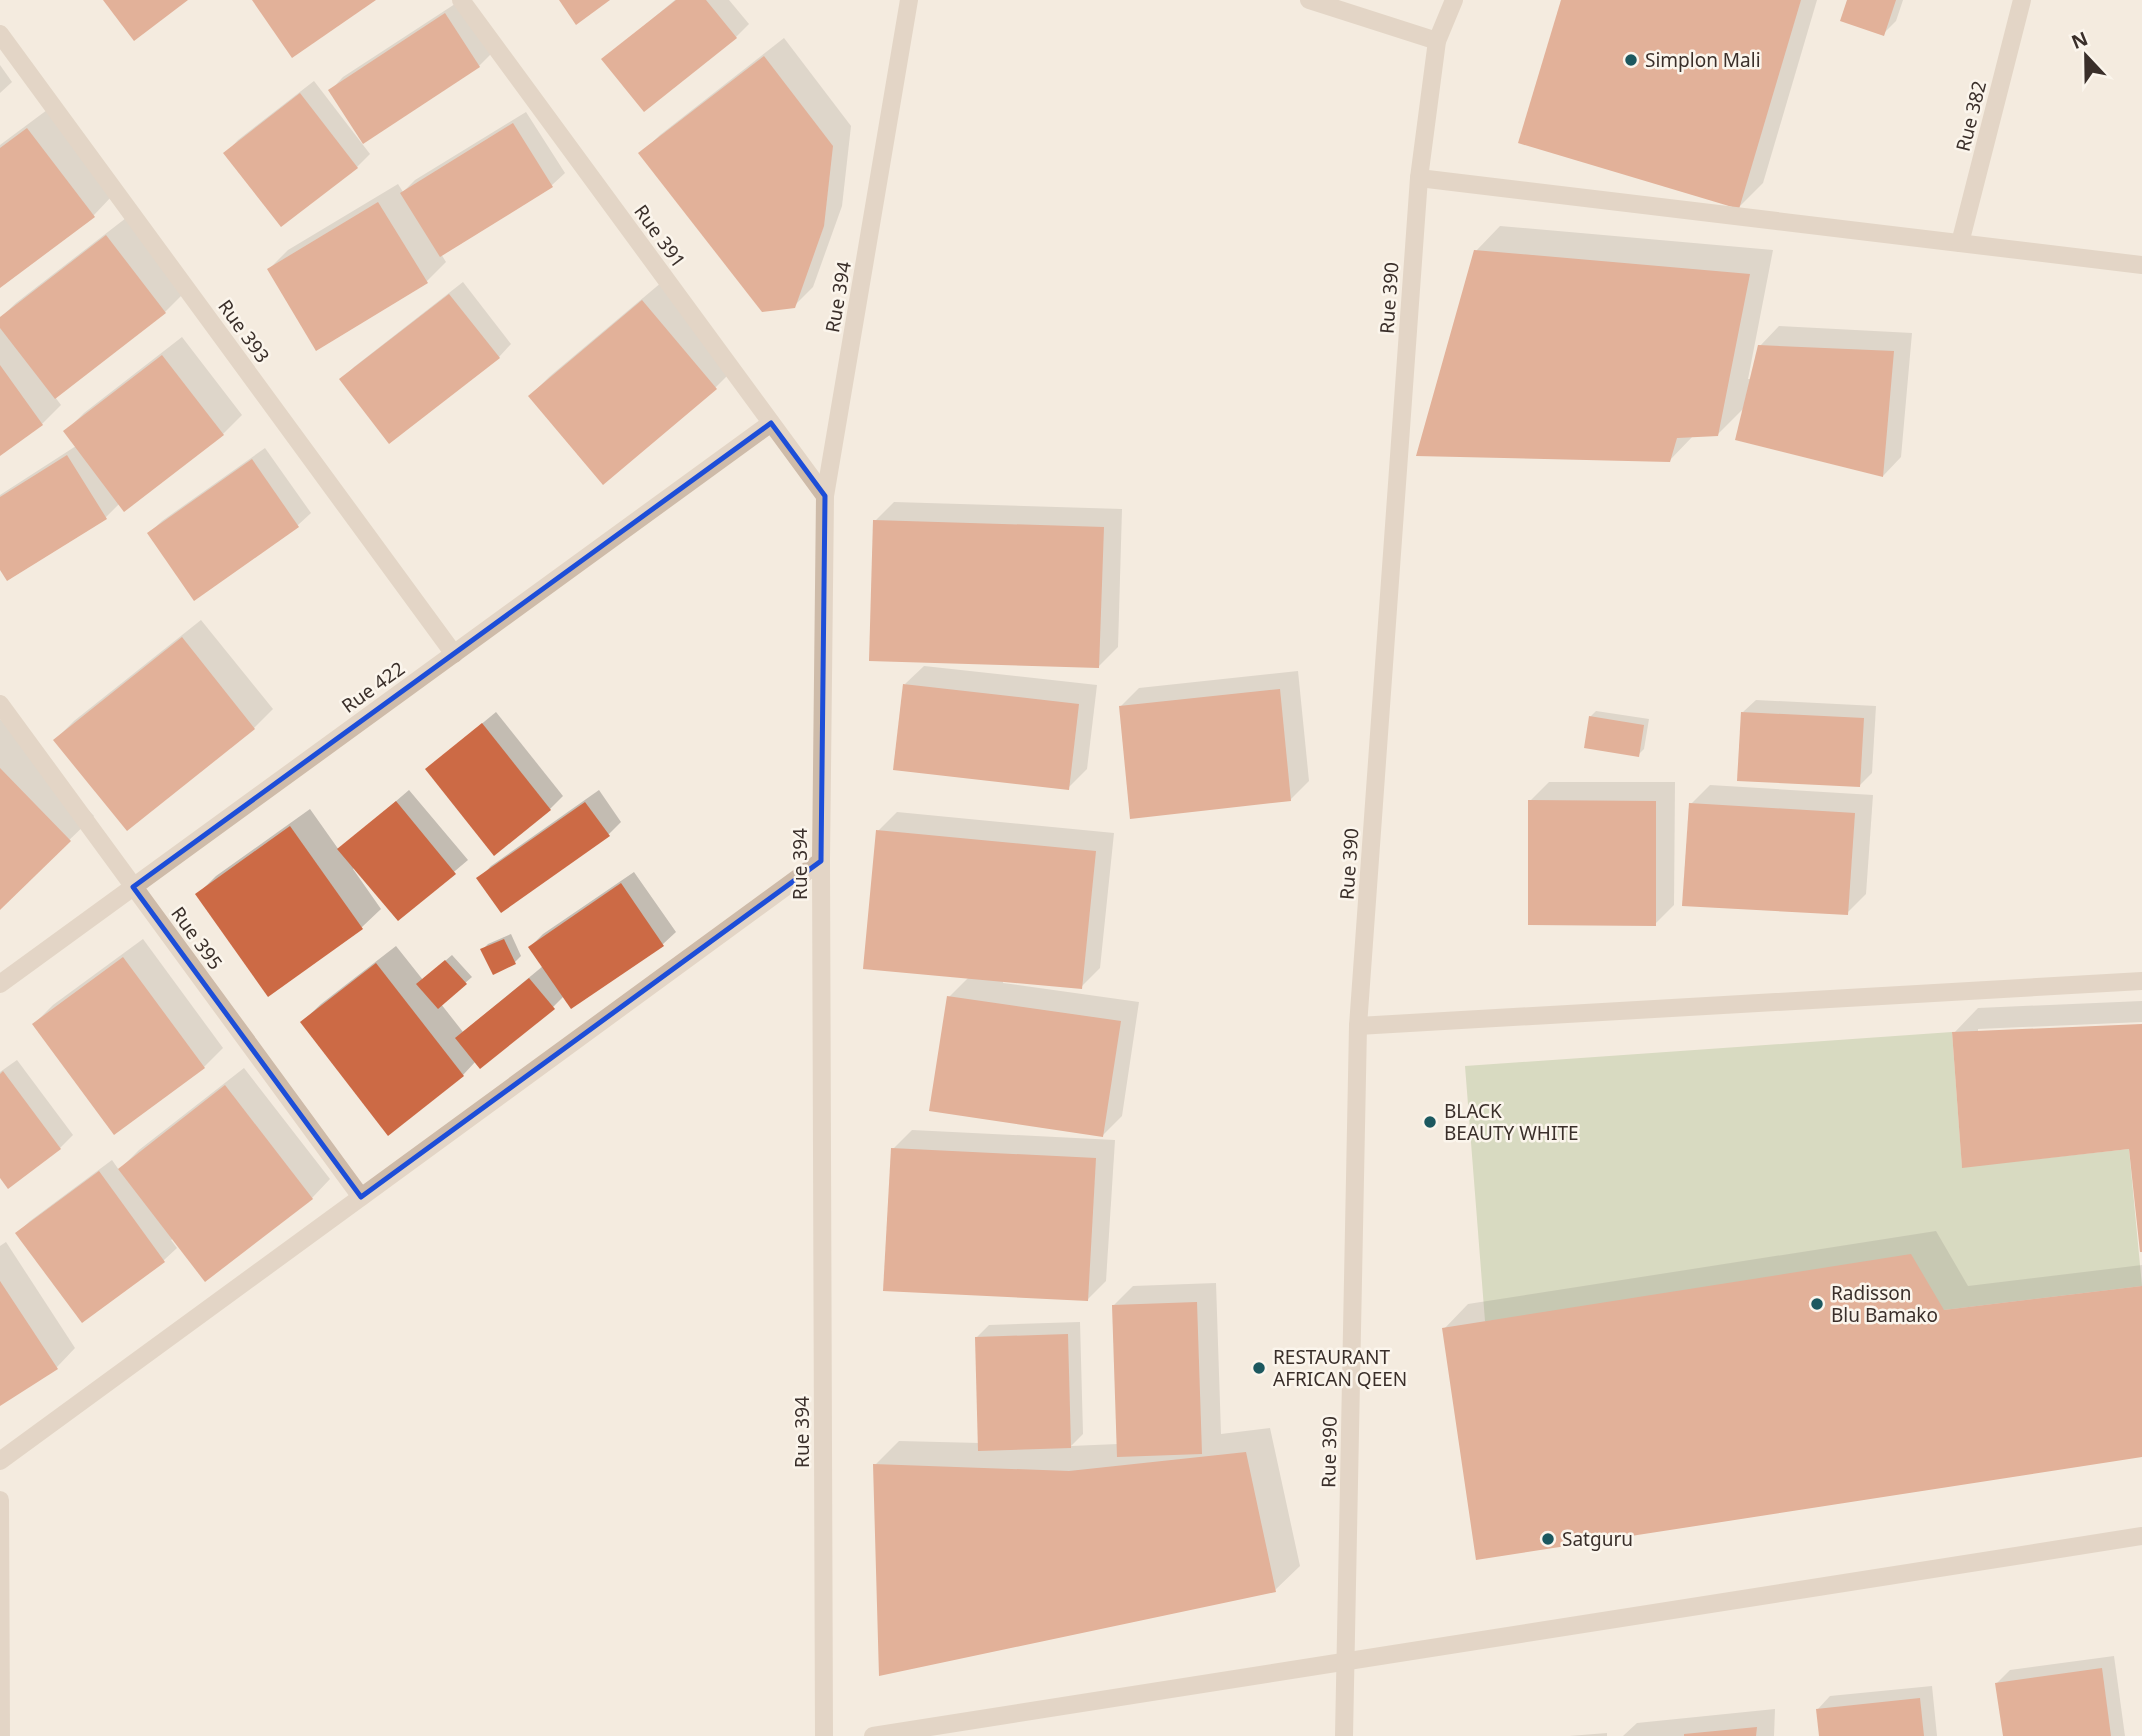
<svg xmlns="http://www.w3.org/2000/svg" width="2142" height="1736" viewBox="0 0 2142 1736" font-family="'Noto Sans',sans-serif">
<rect width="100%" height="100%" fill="#f4ebdf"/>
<!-- green -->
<path fill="#b6c59d" d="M1952,1032L1962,1167L2129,1149L2142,1286L1944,1310L1485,1321L1465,1066Z"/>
<!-- shadow -->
<g fill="#0003">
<path d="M675,0H729L749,24L736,37L604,59Z"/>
<path d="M1563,0H1817L1763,183L1739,207Z"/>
<path d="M1849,0H1903L1896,21L1883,34Z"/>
<path d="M458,2L492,53L479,66L331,90L343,77Z"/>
<path d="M784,38L851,126L842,206L813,287L794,306L641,153L660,135Z"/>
<path d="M0,65L12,82L0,93Z"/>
<path d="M314,81L370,154L357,167L281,225L226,153L238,140Z"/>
<path d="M47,110L112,196L94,215L0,286V145Z"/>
<path d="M526,112L565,173L552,185L441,254L446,262L427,281L317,349L269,269L288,250L398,184L403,192L415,180Z"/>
<path d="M126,218L184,293L165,312L55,397L61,405L42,424L0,454V318L16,303Z"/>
<path d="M1500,226L1773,250L1748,379H1751L1760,346L1779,326L1912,333L1901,457L1883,476L1744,408L1718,434L1694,435L1669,461L1476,251Z"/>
<path d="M463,282L511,344L499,357L342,379L354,367Z"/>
<path d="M662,282L735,368L716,387L603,482L530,396L549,377Z"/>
<path d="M182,337L242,415L223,434L120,503L106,517L8,579L0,567V495L76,446L65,432L84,413Z"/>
<path d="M265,448L311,513L298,525L195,598L149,533L162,521Z"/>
<path d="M894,502L1122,509L1118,647L1099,666L875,521Z"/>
<path d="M201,620L273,709L254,728L55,740L74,721Z"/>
<path d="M924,666L1097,685L1087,769L1068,788L905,684Z"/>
<path d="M1298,671L1309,781L1290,800L1120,707L1139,688Z"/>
<path d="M1756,700L1876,706L1872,773L1860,785L1743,712Z"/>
<path d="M1596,711L1649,719L1644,749L1638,755L1590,717Z"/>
<path d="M496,712L563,796L550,809L427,769Z"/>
<path d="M0,719L94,816L0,907Z"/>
<path d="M1549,782H1675L1674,905L1655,924L1530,801Z"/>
<path d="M1710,785L1873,795L1866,894L1847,913L1691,804Z"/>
<path d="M409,790L468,860L398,919L355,867L353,869L381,909L362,927L269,994L197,895L216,876L310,809L339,850Z"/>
<path d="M599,790L621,822L609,834L479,879L491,866Z"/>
<path d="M897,812L1114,833L1100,968L1081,987L1003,980V983L1139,1002L1122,1116L1103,1135L949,997L969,977L878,831Z"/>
<path d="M634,872L676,932L663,944L572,1007L564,996L553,1007L476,1061L463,1075L302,1022L321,1004L396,946L423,980L452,955L472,977L441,1004L463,1032L543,966L530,947L543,934Z"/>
<path d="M511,934L521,956L515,962L493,973L482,950L488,944Z"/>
<path d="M143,939L223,1048L204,1067L34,1024L53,1005Z"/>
<path d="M2142,1001V1022L1978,1029V1033L2142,1025V1253L2130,1147L1954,1033L1978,1008Z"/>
<path d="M17,1060L73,1135L60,1148L0,1175V1072Z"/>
<path d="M244,1068L330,1179L312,1198L174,1238L171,1240L177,1248L164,1260L83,1321L17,1233L30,1221L112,1160L119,1170L139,1150Z"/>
<path d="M912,1130L1115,1140L1106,1281L1087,1300L893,1149Z"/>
<path d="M1936,1231L1968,1286L2142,1265V1456L1444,1329L1468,1304Z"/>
<path d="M6,1242L75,1348L57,1367L0,1404V1246Z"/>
<path d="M1216,1283L1221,1434L1270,1428L1300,1566L1275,1590L875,1465L899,1441L980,1443L977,1337L989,1325L1080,1322L1083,1434L1071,1446L1118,1444L1114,1305L1133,1286Z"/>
<path d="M2114,1656L2125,1736H2004L1997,1683L2010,1670Z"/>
<path d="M1932,1686L1937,1736H1820L1818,1709L1830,1696Z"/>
<path d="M1775,1709L1774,1736H1623L1637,1723Z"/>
<path d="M1607,1733V1736H1569Z"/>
</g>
<!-- building -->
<g fill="#cc6a45">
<path d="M103,0H188L134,41Z"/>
<path d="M252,0H376L292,58Z"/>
<path d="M559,0H610L576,25Z"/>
<path d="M676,0H706L737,38L644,112L601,59Z"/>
<path d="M1561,0H1801L1739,209L1518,143Z"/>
<path d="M1847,0H1896L1884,36L1840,21Z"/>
<path d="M445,13L480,67L363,144L328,90Z"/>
<path d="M764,56L833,146L824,226L795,308L762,312L638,153Z"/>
<path d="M300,93L358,168L281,227L223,153Z"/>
<path d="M513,123L553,187L440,257L400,193Z"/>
<path d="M27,128L95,217L0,288V148Z"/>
<path d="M378,202L428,283L316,351L267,269Z"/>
<path d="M106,235L166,313L55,399L0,328V317Z"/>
<path d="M1474,250L1750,274L1718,436L1677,438L1670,462L1416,456Z"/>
<path d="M449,294L500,358L389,444L339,379Z"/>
<path d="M642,300L717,389L603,485L528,396Z"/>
<path d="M1758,345L1894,351L1883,477L1735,440Z"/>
<path d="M162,355L224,435L124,512L63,431Z"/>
<path d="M0,365L43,425L0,456Z"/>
<path d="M67,455L107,519L7,581L0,570V497Z"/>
<path d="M252,459L299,527L194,601L147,533Z"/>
<path d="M873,520L1104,527L1099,668L869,661Z"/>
<path d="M182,637L255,729L127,831L53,740Z"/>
<path d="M903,684L1079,704L1069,790L893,770Z"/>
<path d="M1280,689L1291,801L1130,819L1119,706Z"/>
<path d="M1741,712L1864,718L1860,787L1737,781Z"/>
<path d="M1589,716L1644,725L1639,757L1584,748Z"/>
<path d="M482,723L551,810L494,856L425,769Z"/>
<path d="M0,768L71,841L0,910Z"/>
<path d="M1528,800L1656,801V926L1528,925Z"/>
<path d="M396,801L456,874L398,921L337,849Z"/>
<path d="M585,802L610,836L501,913L476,878Z"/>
<path d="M1689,803L1855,813L1848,915L1682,906Z"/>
<path d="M290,826L363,929L268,997L195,894Z"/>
<path d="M876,830L1096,851L1082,989L863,969Z"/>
<path d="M621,883L664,946L571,1009L528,947Z"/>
<path d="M504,939L516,964L493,975L480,949Z"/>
<path d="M123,957L205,1068L114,1135L32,1024Z"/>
<path d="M445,960L467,984L438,1009L416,984Z"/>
<path d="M376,963L464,1076L388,1136L300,1022Z"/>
<path d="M529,978L555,1009L480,1069L455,1038Z"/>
<path d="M947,996L1121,1021L1103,1137L929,1111Z"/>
<path d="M2142,1024V1252H2140L2129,1149L1962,1168L1952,1032Z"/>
<path d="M3,1071L61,1149L8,1189L0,1178V1074Z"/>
<path d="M225,1085L313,1199L205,1282L118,1169Z"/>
<path d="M891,1148L1096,1158L1088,1301L883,1291Z"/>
<path d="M99,1171L165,1262L82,1323L15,1233Z"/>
<path d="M1911,1254L1944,1310L2142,1286V1457L1476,1560L1442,1328Z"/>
<path d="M0,1281L58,1369L0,1406Z"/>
<path d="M1197,1302L1202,1454L1117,1457L1112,1305Z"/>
<path d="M1068,1334L1071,1448L978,1451L975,1337Z"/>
<path d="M1246,1452L1276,1592L879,1676L873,1464L1069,1471Z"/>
<path d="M2102,1668L2111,1736H2003L1995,1683Z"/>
<path d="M1920,1698L1924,1736H1819L1816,1709Z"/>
<path d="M1757,1727L1756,1736H1684V1734Z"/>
</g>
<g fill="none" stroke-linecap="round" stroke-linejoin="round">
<!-- minor -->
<g stroke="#cebba9" stroke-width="18">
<path d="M461,0L825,496"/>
<path d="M1309,0L1437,41"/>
<path d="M0,34L454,654"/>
<path d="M1419,178L2142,265"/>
<path d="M1960,243L2022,0"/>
<path d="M0,704L361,1197"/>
<path d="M0,984L771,423"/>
<path d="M1358,1026L2142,981"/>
<path d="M0,1461L821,861"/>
<path d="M0,1500L1,1736"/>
<path d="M824,1736L821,861L825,496L909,0"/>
<path d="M873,1736L2142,1536"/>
</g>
<!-- tertiary -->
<path stroke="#cebba9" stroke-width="18" d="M1344,1736L1358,1026L1419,178L1437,41L1454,0"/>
</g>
<!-- marked area -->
<path d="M0 0H2142V1736H0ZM771,423L825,496L821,861L361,1197L133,887Z" fill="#f4ebdf" fill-opacity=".55" fill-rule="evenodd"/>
<path fill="none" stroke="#1d4ed8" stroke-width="5" stroke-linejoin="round" d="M771,423L825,496L821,861L361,1197L133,887Z"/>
<!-- markers -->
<g fill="#1c585f" stroke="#fbf5ec" stroke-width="2.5">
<circle cx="1631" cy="60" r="7"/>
<circle cx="1430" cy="1122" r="7"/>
<circle cx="1817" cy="1304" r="7"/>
<circle cx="1259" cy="1368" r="7"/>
<circle cx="1548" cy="1539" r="7"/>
</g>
<g text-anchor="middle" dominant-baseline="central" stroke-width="5" stroke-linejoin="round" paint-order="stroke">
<!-- poi labels -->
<g font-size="19" fill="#3a2f2a" stroke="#fbf5ec" text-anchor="start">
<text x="1645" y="60">Simplon Mali</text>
<text x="1444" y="1111">BLACK<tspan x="1444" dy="22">BEAUTY WHITE</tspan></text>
<text x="1831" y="1293">Radisson<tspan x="1831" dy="22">Blu Bamako</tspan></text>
<text x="1273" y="1357">RESTAURANT<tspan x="1273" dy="22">AFRICAN QEEN</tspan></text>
<text x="1562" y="1539">Satguru</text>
</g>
<!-- street labels -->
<g font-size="19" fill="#3a2f2a" stroke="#fbf5ec">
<text transform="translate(1971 116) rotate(-76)">Rue 382</text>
<text transform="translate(660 236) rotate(54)">Rue 391</text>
<text transform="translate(838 297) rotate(-80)">Rue 394</text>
<text transform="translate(1389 298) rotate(-86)">Rue 390</text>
<text transform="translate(244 331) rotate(54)">Rue 393</text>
<text transform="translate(373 687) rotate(-36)">Rue 422</text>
<text transform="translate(800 864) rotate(-90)">Rue 394</text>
<text transform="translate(1349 864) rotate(-86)">Rue 390</text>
<text transform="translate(197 938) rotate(54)">Rue 395</text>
<text transform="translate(802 1432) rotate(-90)">Rue 394</text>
<text transform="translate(1329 1452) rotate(-89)">Rue 390</text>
</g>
</g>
<!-- north arrow -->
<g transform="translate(2086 56) rotate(338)" stroke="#fbf5ec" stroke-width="5" paint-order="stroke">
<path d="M0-5L12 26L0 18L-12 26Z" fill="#3a2f2a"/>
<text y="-10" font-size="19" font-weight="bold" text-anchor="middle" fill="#3a2f2a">N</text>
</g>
</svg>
